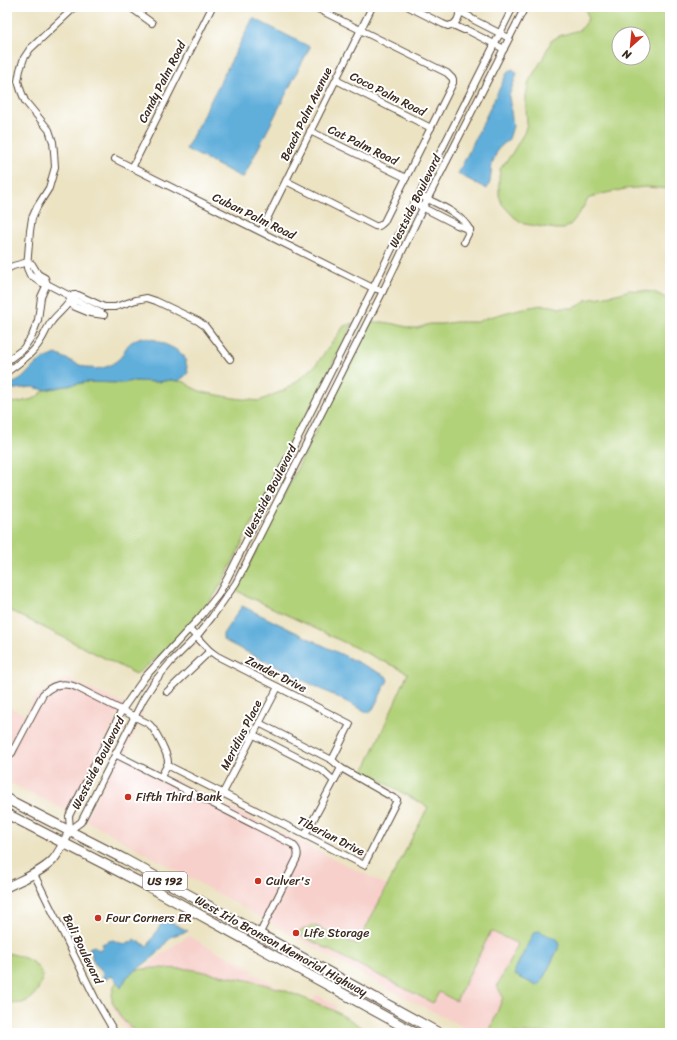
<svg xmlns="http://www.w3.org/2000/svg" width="677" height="1040" viewBox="0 0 677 1040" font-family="Sriracha,sans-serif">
<rect width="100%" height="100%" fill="#fff"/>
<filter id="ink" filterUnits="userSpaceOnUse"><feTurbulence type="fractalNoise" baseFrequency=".025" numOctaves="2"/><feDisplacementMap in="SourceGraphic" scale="8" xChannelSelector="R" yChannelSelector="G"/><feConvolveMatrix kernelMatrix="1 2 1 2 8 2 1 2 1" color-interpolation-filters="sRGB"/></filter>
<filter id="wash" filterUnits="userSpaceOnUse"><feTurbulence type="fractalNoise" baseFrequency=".012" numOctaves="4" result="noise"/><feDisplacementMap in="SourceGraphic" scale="16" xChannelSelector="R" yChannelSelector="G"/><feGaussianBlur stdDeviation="0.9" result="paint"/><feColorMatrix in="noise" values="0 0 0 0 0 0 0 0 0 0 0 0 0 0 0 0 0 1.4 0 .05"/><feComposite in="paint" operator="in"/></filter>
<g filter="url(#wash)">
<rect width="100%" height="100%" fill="#ece3c3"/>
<!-- built -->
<g fill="#f7d0cb">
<path d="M66,678L124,704L69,812L7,781V706L25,715L36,696Z"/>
<path d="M140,711L143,712L125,755L388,886L357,946L313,925L297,934L439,992L455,1000L491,930L518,944L497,986L503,997L489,1033H475L383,986L106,831L85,820Z"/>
<path d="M188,936L253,970L252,973L311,1004L316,994L337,1006L323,1033H128L112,1006L116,1004L134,976L168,950Z"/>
</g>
<!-- green -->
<g fill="#b2d27a" stroke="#767e4c" fill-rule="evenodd">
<path d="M584,7H670V189L646,187L625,189L597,195L588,199L579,214L570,225L564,229H556L524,224L514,217L502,204L499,195V179L500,169L511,155L524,133L527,124L526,106V96L529,81L542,60L551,41L559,36L579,30L583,27L586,23L588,18L587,13ZM619,34H643V58H619Z"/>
<path d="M629,290L654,292L670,300V1033H489L503,997L497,986L518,944L491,931L456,1001L439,992L433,1003L296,933L313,925L357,945L428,807L364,771L408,673L235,590L240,583L370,323L382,322L395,324L411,328H417L430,324H442L455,322H478L486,318L519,309L542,305L552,306L559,308H574L582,304L586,300L621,293Z"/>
<path d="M353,323L226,575L216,593L199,614L167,649L143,669L136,674L7,609V401C15,403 16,403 24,401C34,399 37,398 44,390L87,382L121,383L134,381L157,382L171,380L185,382L191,387L202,392L234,398L259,401L287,389L315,366L344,326Z"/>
<path d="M7,953C18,955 36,960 41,972C46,982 32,1001 22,1003C18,1004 12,1003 7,1002Z"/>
<path d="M154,968L189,969L252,981L281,989L331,1009L352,1021L371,1033H141L130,1027L121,1018L112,1001V995L114,986L119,978L135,970Z"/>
</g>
<!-- water -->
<g fill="#61afdb" stroke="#4e6c7c">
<path d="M253,18L310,47L243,178L186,149Z"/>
<path d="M513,69L517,73L509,96L513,126L509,139L498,149L492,164L490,182L487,189L458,174L508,71Z"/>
<path d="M141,337L156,340L175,349L184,356L187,367L188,373L184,377L178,381L171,380L157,382L134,381L121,383L87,382L45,390L32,387L7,390V385C25,380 24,375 36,364C42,359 49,357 56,354C79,364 97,379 120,358C122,356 123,353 125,350C128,343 134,340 141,337Z"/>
<path d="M242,606L386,676L388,680L372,711L369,713L223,640V634Z"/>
<path d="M164,919L188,931L172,936L169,939L156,955L127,977L121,988L115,979L111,976L105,979L103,978L102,970L96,966L92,958V954L89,948L94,946L99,950L103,947L102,944L109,941L113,940L120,943L127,944L133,941L134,939L148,946Z"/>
<path d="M539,931L558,940L560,945L541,983L537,986L515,975V970L534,932Z"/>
</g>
</g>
<g filter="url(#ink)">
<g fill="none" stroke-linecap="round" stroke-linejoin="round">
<defs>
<g id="minor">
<path d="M75,7L30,49L24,58L20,70L18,81L21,91L25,101L49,130L53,142L54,152L55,167L49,188L37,207L32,218L30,231L27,268L30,275L35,278L42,283L47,284L68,295L73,306L90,313L104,315"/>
<path d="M130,7L152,23"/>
<path d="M409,7L443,24L448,26L454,24C459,19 461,13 457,7"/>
<path d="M459,11L470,17L472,19L509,38"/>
<path d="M453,25L464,30H467L504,49"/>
<path d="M336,80L431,128"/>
<path d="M310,131L406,178"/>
<path d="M115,159L373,288L383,291"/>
<path d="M132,168L212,7"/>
<path d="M286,181L375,226C379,227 381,225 384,222L453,83V79L447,73L314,7"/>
<path d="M419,195C437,204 460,212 470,230"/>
<path d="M414,203L457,225L470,230"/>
<path d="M261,231L372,7"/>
<path d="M464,242L470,230"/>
<path d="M28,262L32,264L38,274L45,278L47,284"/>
<path d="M7,269L13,266L28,262"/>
<path d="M71,301H77L101,313"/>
<path d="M7,361L23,349L32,336L38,320L41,297L47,284"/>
<path d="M7,372C19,363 33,354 41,340C45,334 47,327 52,321C59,312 69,306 73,295H78L104,307H115L136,300L147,298L156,301L198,321L205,326L230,359"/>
<path d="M189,629L210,651"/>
<path d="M167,692L210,651L217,656L278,687L350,724L332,760"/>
<path d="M254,735L322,770L334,781"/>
<path d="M115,754L292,844C297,848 299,852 297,858L260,933"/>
<path d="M7,757L12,753L15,747L43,694C53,684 64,682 76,687L149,724C155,729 168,754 168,762C167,767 163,772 161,777"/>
<path d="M167,765L364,865L397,800L341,768L332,760L259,723"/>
<path d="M223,793L278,687"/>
<path d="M70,830L81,822L144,698L155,681L170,663L197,636L212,617L236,583L383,291L423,208L525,7"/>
<path d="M70,830L69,816L122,710L145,677L201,616L218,595L228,577L373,288L414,203L419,195L513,7"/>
<path d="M305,835L341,768"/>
<path d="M34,874L96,1000L115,1033"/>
</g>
<path id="major" d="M7,887C21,880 42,872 53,860C60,852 65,840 70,830"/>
<g id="highway">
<path d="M7,799L124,859L439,1033"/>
<path d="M7,814L153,889L415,1033"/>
</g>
</defs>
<!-- minor casing -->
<use href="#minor" stroke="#564637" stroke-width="8"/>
<!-- major casing -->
<use href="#major" stroke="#564637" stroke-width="10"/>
<!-- highway casing -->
<use href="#highway" stroke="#564637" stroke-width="11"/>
<!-- minor -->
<use href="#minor" stroke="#fff" stroke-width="6"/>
<!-- major -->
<use href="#major" stroke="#fff" stroke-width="8"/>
<!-- highway -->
<use href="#highway" stroke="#fff" stroke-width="9"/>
</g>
</g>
<!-- markers -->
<g fill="#c8321e" stroke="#fff" stroke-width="1.5">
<circle cx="128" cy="797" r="4"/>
<circle cx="258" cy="881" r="4"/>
<circle cx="98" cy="918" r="4"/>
<circle cx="296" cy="933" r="4"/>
</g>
<g text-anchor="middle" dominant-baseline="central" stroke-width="4" stroke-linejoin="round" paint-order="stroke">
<!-- shield labels -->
<rect fill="#fff" stroke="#766a62" stroke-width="1" x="143" y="872" width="44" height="18" rx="3"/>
<g font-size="11" font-weight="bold" fill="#3b2a1e">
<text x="165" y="881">US 192</text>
</g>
<!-- street labels -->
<g font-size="12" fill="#3b2a1e" stroke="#fff">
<text transform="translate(162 82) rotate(-63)">Candy Palm Road</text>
<text transform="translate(388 94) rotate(27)">Coco Palm Road</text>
<text transform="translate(306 114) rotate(-64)">Beach Palm Avenue</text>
<text transform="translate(363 145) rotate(26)">Cat Palm Road</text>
<text transform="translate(415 201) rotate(-64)">Westside Boulevard</text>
<text transform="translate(254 216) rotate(26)">Cuban Palm Road</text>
<text transform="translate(270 491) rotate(-63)">Westside Boulevard</text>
<text transform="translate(276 674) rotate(27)">Zander Drive</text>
<text transform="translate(241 735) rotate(-63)">Meridius Place</text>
<text transform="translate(98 763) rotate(-63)">Westside Boulevard</text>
<text transform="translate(331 836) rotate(27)">Tiberian Drive</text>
<text transform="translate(281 946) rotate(29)">West Irlo Bronson Memorial Highway</text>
<text transform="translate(83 949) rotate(64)">Bali Boulevard</text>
</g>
<!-- poi labels -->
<g font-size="12" fill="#3b2a1e" stroke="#fff" text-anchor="start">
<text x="136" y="797">Fifth Third Bank</text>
<text x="266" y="881">Culver's</text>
<text x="106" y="918">Four Corners ER</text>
<text x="304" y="933">Life Storage</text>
</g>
</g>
<!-- margin -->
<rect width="677" height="1040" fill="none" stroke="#fff" stroke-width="24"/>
<!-- north arrow -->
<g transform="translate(631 46) rotate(207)"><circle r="19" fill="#ffffff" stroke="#b1aaa5"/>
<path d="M0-3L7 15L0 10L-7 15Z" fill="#c8321e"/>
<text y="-6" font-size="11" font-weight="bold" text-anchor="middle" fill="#3b2a1e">N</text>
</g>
</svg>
